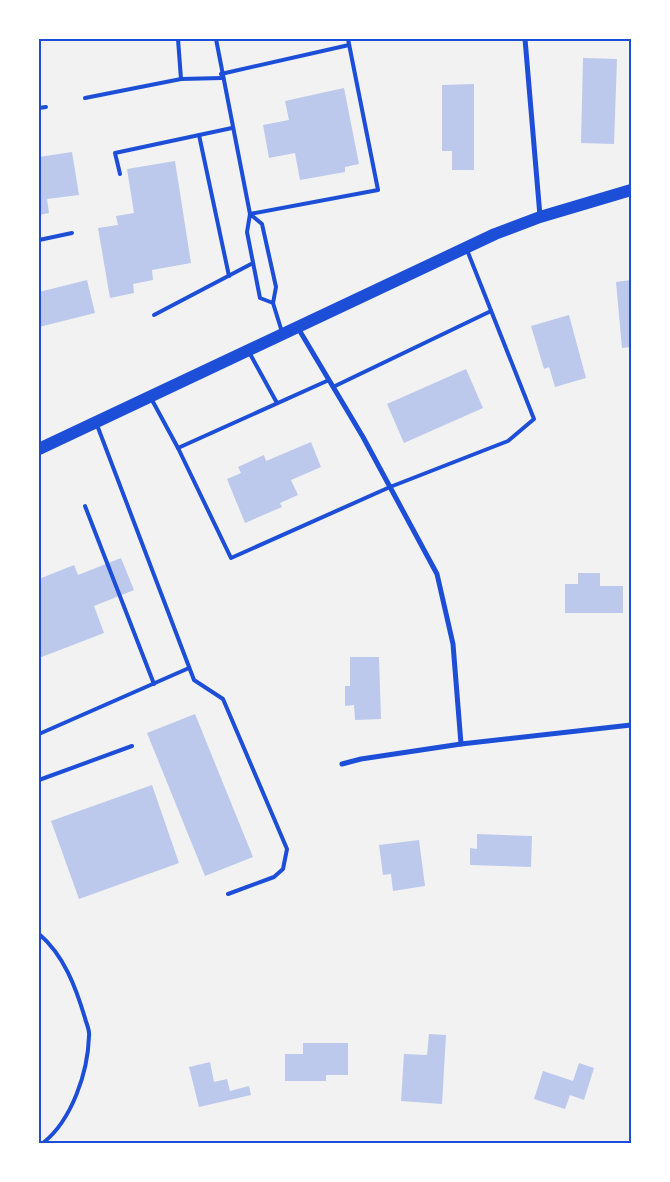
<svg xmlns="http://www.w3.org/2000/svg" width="670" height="1182" viewBox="0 0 670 1182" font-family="'Noto Serif',serif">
<rect width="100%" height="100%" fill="#f2f2f2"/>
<!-- building -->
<g fill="#bdc9ec">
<path d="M583,58L617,59L614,144L581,143Z"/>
<path d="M474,84V170H452V151H442V85Z"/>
<path d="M344,88L359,164L345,167V172L300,180L295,153L269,158L263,125L289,120L285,101Z"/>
<path d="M72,152L79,195L47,199L49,213L39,215V157Z"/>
<path d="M175,161L191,263L152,270L153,280L133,284L134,293L110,298L98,228L118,225L116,216L134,213L127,169Z"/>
<path d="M87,280L95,313L39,327V292Z"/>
<path d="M631,280V347L622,348L616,282Z"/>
<path d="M569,315L586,378L555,387L549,367L544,369L531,326Z"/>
<path d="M466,369L483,408L404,443L387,404Z"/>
<path d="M311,442L321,467L291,480L298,495L280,503L282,507L245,523L227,479L241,473L238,467L264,455L266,461Z"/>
<path d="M121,558L134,590L94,606L104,633L39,658V579L74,565L78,575Z"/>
<path d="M578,573H600V586H623V613H565V584H578Z"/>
<path d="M350,657H379L381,719L355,720L354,705L345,706V686H350Z"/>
<path d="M195,714L253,857L205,876L147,733Z"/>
<path d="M152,785L179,863L79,899L51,821Z"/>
<path d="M477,834L532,836L531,867L470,865V848L477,849Z"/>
<path d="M419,840L425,886L393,891L391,874L383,875L379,845Z"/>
<path d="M429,1034L446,1035L442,1104L401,1101L404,1054L427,1055Z"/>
<path d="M303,1043H348V1075H326V1081H285V1054H303Z"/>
<path d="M210,1062L214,1082L227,1079L230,1091L249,1086L251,1095L199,1107L189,1067Z"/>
<path d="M579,1063L594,1068L584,1100L570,1095L565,1109L534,1099L543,1071L573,1081Z"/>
</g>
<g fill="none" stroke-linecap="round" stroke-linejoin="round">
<!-- service -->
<g stroke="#1d4ed8" stroke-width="4">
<path d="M178,39L181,79L222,78"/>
<path d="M216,39L250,214L378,190L348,39"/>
<path d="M221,74L349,45"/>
<path d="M85,98L181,79"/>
<path d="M39,108L46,107"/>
<path d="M199,135L229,276"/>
<path d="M120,174L115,153L232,128"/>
<path d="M39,240L72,233"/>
<path d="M273,303L260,298L247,232L250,214L262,224L276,287L273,303L282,332"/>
<path d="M154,315L253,263"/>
<path d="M249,352L277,403"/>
<path d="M329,380L178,448L231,558L390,487L508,441L534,419L467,250"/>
<path d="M333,387L491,311"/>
<path d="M152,400L178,448"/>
<path d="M97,425L194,680L223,699L287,849L283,869L274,877L228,894"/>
<path d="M85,506L154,684"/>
<path d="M39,734L189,668"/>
<path d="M39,780L132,746"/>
<path d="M39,934C64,955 76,988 85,1018C86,1023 90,1030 89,1036C88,1072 72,1120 43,1143"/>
</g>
<!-- minor -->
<g stroke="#1d4ed8" stroke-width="5">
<path d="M525,39L540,216"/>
<path d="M298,328L363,437L437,574L453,644L461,744"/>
<path d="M342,764L361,759L461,744L631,725"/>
</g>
<!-- primary -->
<path stroke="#1d4ed8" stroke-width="12" d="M39,449L495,234L540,217L631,190"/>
</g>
<!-- border -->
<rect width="670" height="1182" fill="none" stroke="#ffffff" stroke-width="80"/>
<rect x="40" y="40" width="590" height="1102" fill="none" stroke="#1d4ed8" stroke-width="2"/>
</svg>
